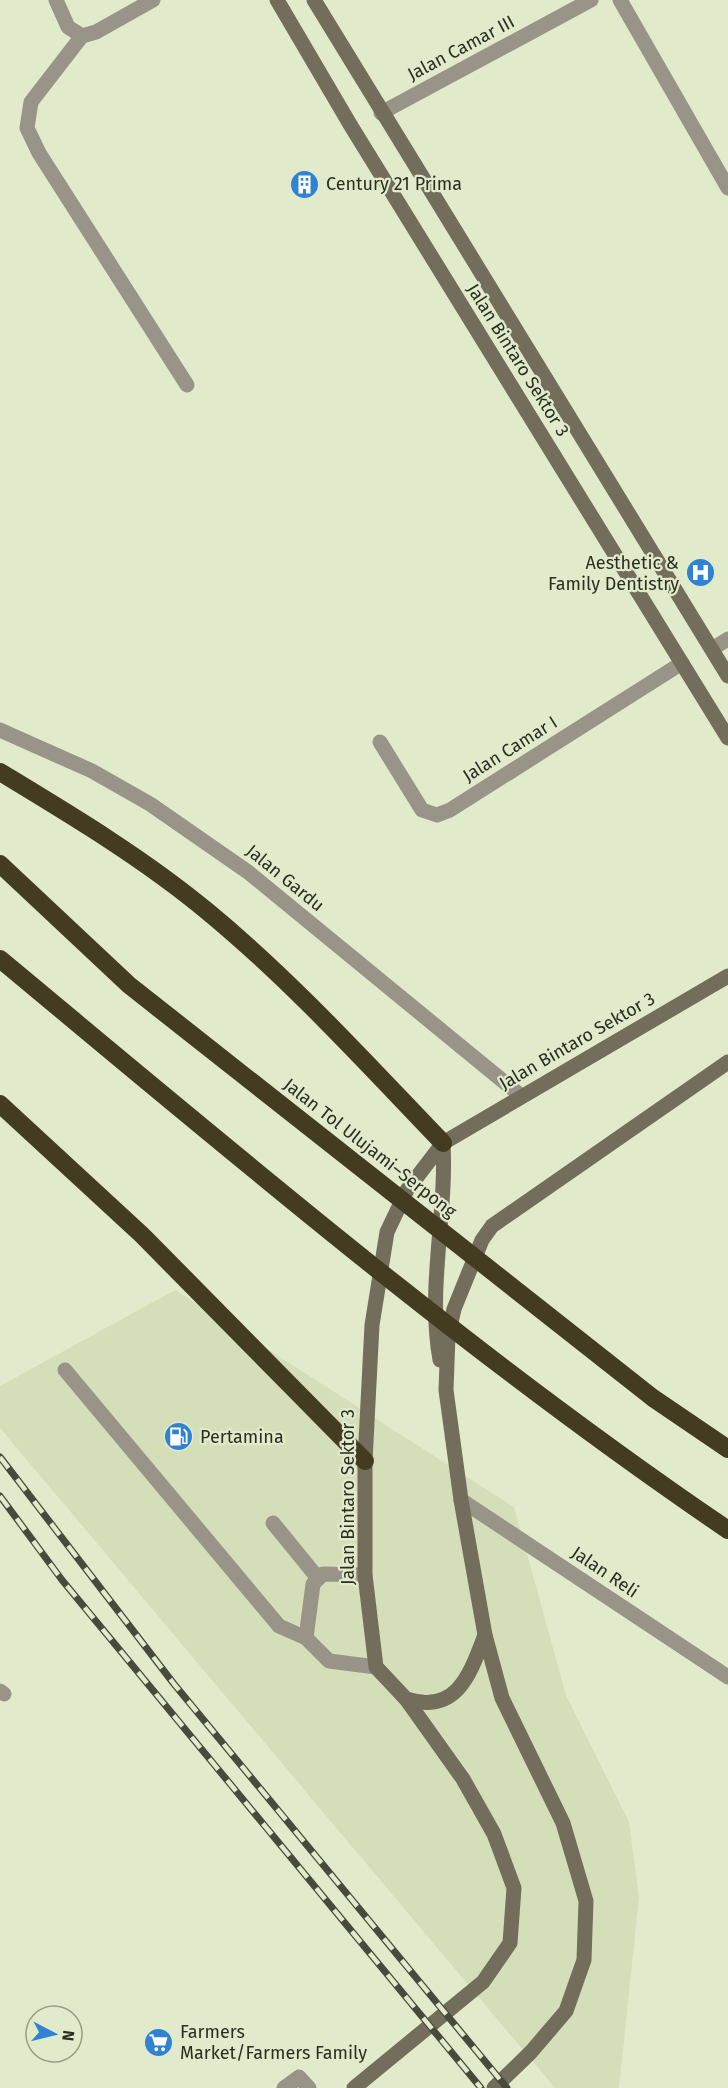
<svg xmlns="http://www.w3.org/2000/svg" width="728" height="2088" viewBox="0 0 728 2088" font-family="'Fira Sans',sans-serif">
<rect width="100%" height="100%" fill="#e1ebcb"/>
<!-- built -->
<path fill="#d4dfb9" d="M175,1290L514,1507L566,1695L629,1822L639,1897L619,2088H555L0,1428V1386Z"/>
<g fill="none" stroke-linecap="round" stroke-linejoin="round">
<!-- service -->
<g stroke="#989588" stroke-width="15">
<path d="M65,1370L279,1626L306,1638"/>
<path d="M273,1523L317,1577"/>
<path d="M365,1575L323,1574L313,1584L306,1638L329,1661L376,1667"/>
<path d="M284,2088L299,2077L309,2088"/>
</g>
<!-- minor -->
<g stroke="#989588" stroke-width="15">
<path d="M56,0L68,27L82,36L96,32L153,0"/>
<path d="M620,0L728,188"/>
<path d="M82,36L31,102L27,128L39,153L187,385"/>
<path d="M381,113L591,0"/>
<path d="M712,649L728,639"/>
<path d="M0,730L92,771L150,804L248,872L520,1095"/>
<path d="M380,742L422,810L437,815L450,810L682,663"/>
<path d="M461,1500L728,1677"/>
<path d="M0,1691L4,1694"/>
</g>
<!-- secondary -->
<g stroke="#736e5b" stroke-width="15">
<path d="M277,0L351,126L728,738"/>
<path d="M314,0L728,676"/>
<path d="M440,1360C427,1288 447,1215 443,1143"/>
<path d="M406,1699C457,1715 470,1674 485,1635"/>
<path d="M354,2088L483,1982L510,1943L514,1888L494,1834L463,1779L406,1699L376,1667L365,1575V1461L372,1325L387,1232L407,1190L443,1143L728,976"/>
<path d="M494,2088L531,2052L566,2011L584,1960L586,1901L563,1823L502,1698L485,1635L461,1500L446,1390L448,1336L454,1309L482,1240L492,1226L728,1062"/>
</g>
<!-- motorway -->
<g stroke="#433c21" stroke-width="18">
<path d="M0,772C71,815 143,858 207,911C292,981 367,1064 443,1143"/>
<path d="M0,864L129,985L653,1398L728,1449"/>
<path d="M0,959C237,1156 473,1357 728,1530"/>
<path d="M0,1104L142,1235L365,1461"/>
</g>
<defs>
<g id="rail">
<path d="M0,1457L174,1684L507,2088"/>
<path d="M0,1496L62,1580L481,2088"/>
</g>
</defs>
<!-- rail casing -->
<use href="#rail" stroke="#474b3c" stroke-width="7"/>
<!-- rail -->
<use href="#rail" stroke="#e1ebcb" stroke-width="4.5" stroke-dasharray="14" stroke-linecap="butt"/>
</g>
<!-- icons -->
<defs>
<symbol id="building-disc" viewBox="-11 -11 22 22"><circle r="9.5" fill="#3083d2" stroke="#e1ebcb"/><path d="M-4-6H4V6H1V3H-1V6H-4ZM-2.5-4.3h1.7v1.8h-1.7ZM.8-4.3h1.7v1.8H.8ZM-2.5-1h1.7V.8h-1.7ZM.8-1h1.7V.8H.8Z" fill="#fff"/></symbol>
<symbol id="hospital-disc" viewBox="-11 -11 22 22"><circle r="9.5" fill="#3083d2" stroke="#e1ebcb"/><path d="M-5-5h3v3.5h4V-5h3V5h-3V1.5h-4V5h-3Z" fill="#fff"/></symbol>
<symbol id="fuel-disc" viewBox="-11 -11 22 22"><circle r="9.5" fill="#3083d2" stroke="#e1ebcb"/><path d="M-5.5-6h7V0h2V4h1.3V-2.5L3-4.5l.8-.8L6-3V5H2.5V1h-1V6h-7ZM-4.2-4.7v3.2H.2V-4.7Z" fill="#fff"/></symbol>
<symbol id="supermarket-disc" viewBox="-11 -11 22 22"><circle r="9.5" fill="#3083d2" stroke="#e1ebcb"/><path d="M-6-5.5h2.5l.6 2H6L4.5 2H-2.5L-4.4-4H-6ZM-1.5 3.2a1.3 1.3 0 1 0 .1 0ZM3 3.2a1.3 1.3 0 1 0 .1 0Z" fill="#fff"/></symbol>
</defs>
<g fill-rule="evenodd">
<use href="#building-disc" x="288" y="168" width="33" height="33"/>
<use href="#hospital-disc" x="684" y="556" width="33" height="33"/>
<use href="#fuel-disc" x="162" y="1420" width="33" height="33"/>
<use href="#supermarket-disc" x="142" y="2026" width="33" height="33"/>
</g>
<g text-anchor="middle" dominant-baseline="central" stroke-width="4.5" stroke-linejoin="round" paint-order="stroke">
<!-- street labels -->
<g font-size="18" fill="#2a2d21" stroke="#e1ebcb">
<text transform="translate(461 48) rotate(-28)">Jalan Camar III</text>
<text transform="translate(518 360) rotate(58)">Jalan Bintaro Sektor 3</text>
<text transform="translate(510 749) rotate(-32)">Jalan Camar I</text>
<text transform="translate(285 878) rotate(39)">Jalan Gardu</text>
<text transform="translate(577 1041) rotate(-30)">Jalan Bintaro Sektor 3</text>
<text transform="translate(370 1148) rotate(38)">Jalan Tol Ulujami–Serpong</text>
<text transform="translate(348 1497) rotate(-90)">Jalan Bintaro Sektor 3</text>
<text transform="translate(605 1572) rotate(34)">Jalan Reli</text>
</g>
<!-- poi labels -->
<g font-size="18" fill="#2a2d21" stroke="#e1ebcb" text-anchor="start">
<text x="326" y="184">Century 21 Prima</text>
<text x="679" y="563" text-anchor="end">Aesthetic &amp;<tspan x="679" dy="21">Family Dentistry</tspan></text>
<text x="200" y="1437">Pertamina</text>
<text x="180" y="2032">Farmers<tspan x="180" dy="21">Market/Farmers Family</tspan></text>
</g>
</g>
<!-- north arrow -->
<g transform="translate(54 2034) rotate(97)"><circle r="28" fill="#e1ebcb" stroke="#989f87" stroke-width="1.5"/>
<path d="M0-4.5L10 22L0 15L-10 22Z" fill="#3083d2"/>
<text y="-9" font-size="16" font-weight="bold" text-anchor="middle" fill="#2a2d21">N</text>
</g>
</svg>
